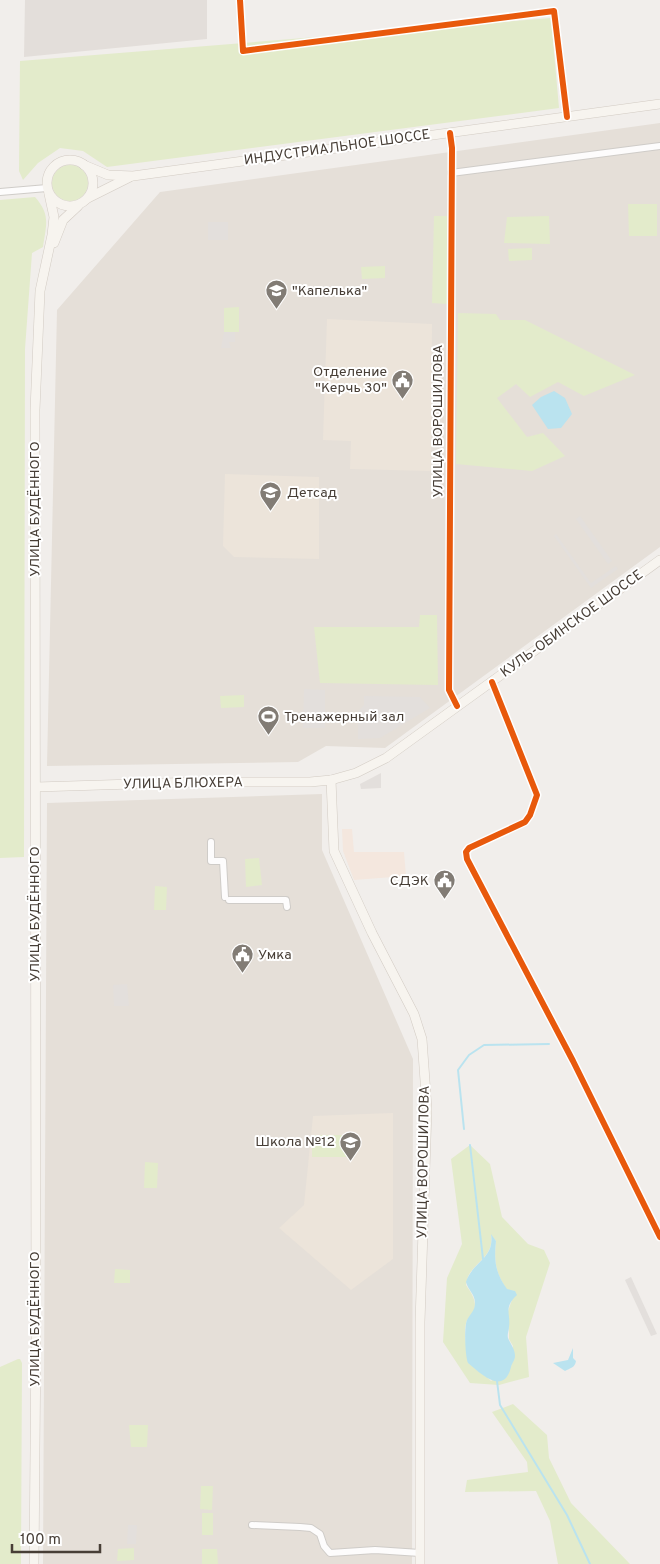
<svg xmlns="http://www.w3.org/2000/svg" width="660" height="1564" viewBox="0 0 660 1564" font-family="Overpass,sans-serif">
<rect width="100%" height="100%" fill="#f1eeeb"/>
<!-- residential -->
<g fill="#e5dfd8">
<path d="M660,123V547L385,748L326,746L298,762L47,766L57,310L160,192Z"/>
<path d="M322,794V850L413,1059L412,1564H43L47,803Z"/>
</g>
<!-- commercial -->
<path fill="#f4e7de" d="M342,829H352L354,852H404L406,876L354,880L343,851Z"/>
<!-- industrial -->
<path fill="#e3deda" d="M25,0H207V39L24,57Z"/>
<!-- education -->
<g fill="#ece4da">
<path d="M327,319L432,324L431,471L350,469L351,441L323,440Z"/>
<path d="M225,474L319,477V559L234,557L223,546Z"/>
<path d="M393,1113V1259L351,1290L279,1228L304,1205L313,1116Z"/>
</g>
<!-- green -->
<g fill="#e3ebcb" fill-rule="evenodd">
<path d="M551,18L559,108L107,167L83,151L60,148L38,163L23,180L19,171L20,61Z"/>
<circle cx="70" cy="183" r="18"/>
<path d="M35,197C51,215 46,225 43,247L32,253L25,349L24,857L0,858V200Z"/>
<path d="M628,204H657V236H629Z"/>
<path d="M434,216H449L447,304L432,303Z"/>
<path d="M549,216L550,244L504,243L507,217Z"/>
<path d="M532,248V260L509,261L508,249Z"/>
<path d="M385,266V278L362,279L361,267Z"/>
<path d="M239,307V332H224V308Z"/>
<path d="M458,313L496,314L500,320H525L635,375L584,396L558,382L530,397L516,384L497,398L527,437L543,433L565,456L532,471L456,464Z"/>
<path d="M420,615H437L438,685L320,683L314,627H419Z"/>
<path d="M244,695V707L221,708L220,696Z"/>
<path d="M259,858L262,885L246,887L245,859Z"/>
<path d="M155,886L167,887L166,910H154Z"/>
<rect x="312" y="1135" width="39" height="22"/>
<path d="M470,1145L490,1164L502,1217L528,1244L544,1250L550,1263L526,1337L529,1377L499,1385L470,1383L443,1342L447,1278L462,1244L451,1159ZM491,1235L496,1241C494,1261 495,1272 507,1290L515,1291L507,1314L509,1322V1339L513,1346L512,1362L511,1366L491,1381C487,1376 480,1373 476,1369C467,1359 462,1332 467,1320C469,1317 470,1317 472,1314C479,1304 472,1294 466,1285C467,1281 467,1277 470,1273C479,1260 494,1254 491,1235Z"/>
<path d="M145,1162L158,1163L157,1188H144Z"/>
<path d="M115,1269L130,1270V1283H114Z"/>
<path d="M18,1359H20L22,1363L21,1561V1564H0V1367Z"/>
<path d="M513,1404L547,1435L549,1458L571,1503L630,1564H558L550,1521L536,1491L465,1492L467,1480L528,1472L527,1462L492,1412Z"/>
<path d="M129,1425H148L147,1447H131Z"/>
<path d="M201,1486H213L212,1510L200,1509Z"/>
<rect x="202" y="1513" width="11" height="22"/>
<path d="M134,1548V1560L117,1561L118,1549Z"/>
<path d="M202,1549H217L218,1564H202Z"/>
</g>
<!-- parking -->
<g fill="#e3dfdc">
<rect x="208" y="222" width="20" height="18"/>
<path d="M224,332H235V342H229L231,348H221Z"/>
<path d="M580,516L612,561L608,564L576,519Z"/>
<path d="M556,534L591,583L616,566L618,569L591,588L554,536Z"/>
<path d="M304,689L325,690V728H303Z"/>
<path d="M364,696L420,697L430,708L380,738L358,739V711L364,705Z"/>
<path d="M381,773V788L361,789L360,784Z"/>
<path d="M127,984L129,1006H114L113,985Z"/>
<path d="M631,1277L657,1334L651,1336L625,1280Z"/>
<path d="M128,1525H137L136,1544H127Z"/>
</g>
<!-- water -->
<g fill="#bae3ef">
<path d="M554,391L565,398L572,414L561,428L548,429L532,405L541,397Z"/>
<path d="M491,1234L496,1241C494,1261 495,1272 507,1289L515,1291L517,1295C503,1308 511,1313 509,1327C509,1331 507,1334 508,1338C511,1345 515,1349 515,1356C515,1360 512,1363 511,1367C504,1396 481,1374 468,1363C465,1356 464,1327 467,1320C470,1314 475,1311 475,1303C475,1294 468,1290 466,1282C472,1262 495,1259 491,1234Z"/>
<path d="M573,1348V1358L576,1361C575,1368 570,1368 565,1371L553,1363L568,1360Z"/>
</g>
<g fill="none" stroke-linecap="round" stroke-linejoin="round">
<!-- stream -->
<g stroke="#bae3ef" stroke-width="2">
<path d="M464,1129L458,1070L469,1055L484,1045L549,1044"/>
<path d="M470,1145L483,1259"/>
<path d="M497,1381L500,1405L567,1515L590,1564"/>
</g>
<defs>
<g id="minor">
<path d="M240,0L243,51L554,11L567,117"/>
<path d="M450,133L452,148L449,690L457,706"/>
<path d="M451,173L660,146"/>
<path d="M0,192L47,188"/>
<path d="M492,682L537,795L530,815L525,822L469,848L466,852L467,859L573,1061L660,1237"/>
<path d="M211,842V861H223L225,897"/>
<path d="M229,900H286L287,907"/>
<path d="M252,1525L300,1527L311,1528L320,1534L324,1546L330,1553L375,1550L420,1553"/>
</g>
<g id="secondary">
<circle cx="70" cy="183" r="23"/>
<path d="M84,165L108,175L133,176L660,104"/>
<path d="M88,198L130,177"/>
<path d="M54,243L63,220L78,206"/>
<path d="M331,780L334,851L372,933L414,1014L422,1039L427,1109L420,1322V1564"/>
<path d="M36,787L198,782H310L331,780L356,773L386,758L660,560"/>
<path d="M34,1564L36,1336L35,410L40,291L52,235L54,217L49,194"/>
</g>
</defs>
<!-- minor casing -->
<use href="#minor" stroke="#cfccc8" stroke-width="8"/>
<!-- secondary casing -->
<use href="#secondary" stroke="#d2cbc3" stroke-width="10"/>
<!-- minor -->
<use href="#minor" stroke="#fdfcfc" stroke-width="6"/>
<!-- secondary -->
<use href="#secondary" stroke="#f7f4ef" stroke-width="9"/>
<defs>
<g id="cycleway">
<path d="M240,0L243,51L554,11L567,117"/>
<path d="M450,133L452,148L449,690L457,706"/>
<path d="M492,682L537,795L530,815L525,822L469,848L466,852L467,859L573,1061L660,1237"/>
</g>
</defs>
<!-- cycleway casing -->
<use href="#cycleway" stroke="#fff" stroke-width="9"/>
<!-- cycleway -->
<use href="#cycleway" stroke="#e8590c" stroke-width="6"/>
</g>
<!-- icons -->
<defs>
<symbol id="school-pin" viewBox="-11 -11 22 30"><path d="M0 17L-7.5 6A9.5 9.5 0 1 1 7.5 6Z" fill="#827c75" stroke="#fff"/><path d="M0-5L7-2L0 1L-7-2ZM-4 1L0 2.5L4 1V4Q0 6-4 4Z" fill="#fff"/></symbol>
<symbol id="civic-pin" viewBox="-11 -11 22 30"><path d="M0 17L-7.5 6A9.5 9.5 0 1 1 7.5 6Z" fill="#827c75" stroke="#fff"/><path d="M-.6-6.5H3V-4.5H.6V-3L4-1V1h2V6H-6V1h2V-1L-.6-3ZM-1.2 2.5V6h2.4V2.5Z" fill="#fff"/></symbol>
<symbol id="stadium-pin" viewBox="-11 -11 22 30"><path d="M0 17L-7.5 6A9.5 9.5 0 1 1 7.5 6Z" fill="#827c75" stroke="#fff"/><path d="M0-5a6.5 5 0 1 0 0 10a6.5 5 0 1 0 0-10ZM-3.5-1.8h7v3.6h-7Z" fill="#fff"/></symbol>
</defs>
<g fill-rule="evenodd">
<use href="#school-pin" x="264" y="278" width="25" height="34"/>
<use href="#civic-pin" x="390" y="368" width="25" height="34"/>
<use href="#school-pin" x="258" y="480" width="25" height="34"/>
<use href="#stadium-pin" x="256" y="704" width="25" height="34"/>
<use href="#civic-pin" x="432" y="868" width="25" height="34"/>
<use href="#civic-pin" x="230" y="942" width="25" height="34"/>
<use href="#school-pin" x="338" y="1130" width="25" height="34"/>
</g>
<g text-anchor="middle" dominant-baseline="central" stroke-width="4" stroke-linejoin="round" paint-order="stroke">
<!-- street labels -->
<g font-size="14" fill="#473e36" stroke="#fff">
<text transform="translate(337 148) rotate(-8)">ИНДУСТРИАЛЬНОЕ ШОССЕ</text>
<text transform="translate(438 421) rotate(-90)">УЛИЦА ВОРОШИЛОВА</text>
<text transform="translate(35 509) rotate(-90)">УЛИЦА БУДЁННОГО</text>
<text transform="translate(572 624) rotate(-36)">КУЛЬ-ОБИНСКОЕ ШОССЕ</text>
<text transform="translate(183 784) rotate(-1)">УЛИЦА БЛЮХЕРА</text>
<text transform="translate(35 914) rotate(-90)">УЛИЦА БУДЁННОГО</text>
<text transform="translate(424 1162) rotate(-89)">УЛИЦА ВОРОШИЛОВА</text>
<text transform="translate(35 1319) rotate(-90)">УЛИЦА БУДЁННОГО</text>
</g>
<!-- poi labels -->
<g font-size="14" fill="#473e36" stroke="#fff" text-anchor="start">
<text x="292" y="291">"Капелька"</text>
<text x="387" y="372" text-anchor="end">Отделение<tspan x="387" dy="16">"Керчь 30"</tspan></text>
<text x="287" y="493">Детсад</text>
<text x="284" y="717">Тренажерный зал</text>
<text x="429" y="881" text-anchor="end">СДЭК</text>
<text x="258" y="955">Умка</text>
<text x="335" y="1142" text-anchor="end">Школа №12</text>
</g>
</g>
<!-- scale -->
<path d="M12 1544v8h88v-8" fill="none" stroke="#473e36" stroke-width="2.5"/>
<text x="20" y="1544" font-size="15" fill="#473e36" stroke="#ffffff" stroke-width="4" paint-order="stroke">100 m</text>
</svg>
